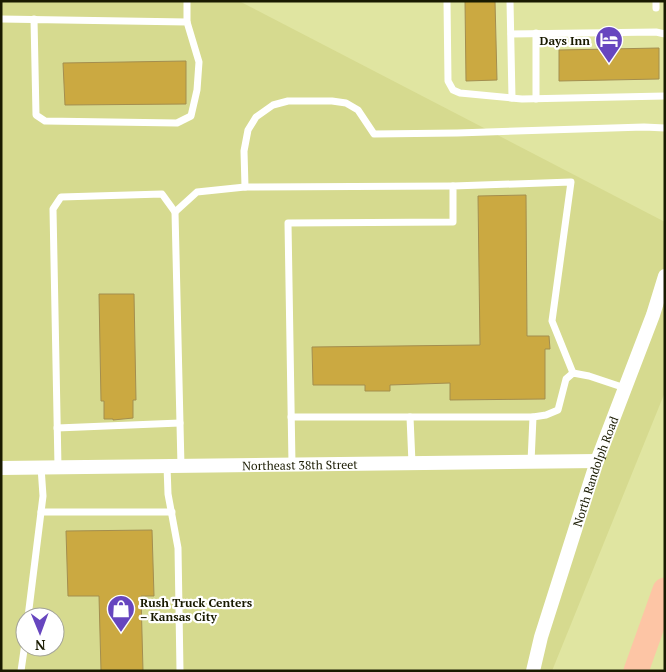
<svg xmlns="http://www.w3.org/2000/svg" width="666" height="672" viewBox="0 0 666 672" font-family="'PT Serif',serif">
<rect width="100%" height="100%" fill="#e0e5a1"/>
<!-- built -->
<path fill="#d6da8f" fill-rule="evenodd" d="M1,1H239L665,222V392L552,671H1ZM25,617H55V647H25Z"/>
<!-- building -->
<g fill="#cba941" stroke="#a38e4f">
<path d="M465,1H495L497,80L466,81Z"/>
<path d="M659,48V79L559,81V50Z"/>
<path d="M186,61V104L65,105L63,63Z"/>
<path d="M526,195L527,336H549L550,349H545V399L450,400V383L390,385V391H365V385H313L312,347L480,345L478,196Z"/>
<path d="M99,294H134L136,400H133V418L113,420V419H104V401H101Z"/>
<path d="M152,530L154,596H141L143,671H101L99,596H68L66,531Z"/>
</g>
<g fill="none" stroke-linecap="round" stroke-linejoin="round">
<!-- service -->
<g stroke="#fff" stroke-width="7">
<path d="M187,1V22"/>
<path d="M447,1L448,81L453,90L460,93L522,99L665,96"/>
<path d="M510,1L512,98"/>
<path d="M656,1V8"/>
<path d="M1,19L187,22L199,62L197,90L191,116L177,123L45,121L36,115L34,19"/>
<path d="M536,33V99"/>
<path d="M511,34L656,32L665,34"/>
<path d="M453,186L245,187L244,151L248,130L256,117L273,105L288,101H332L346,103L358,110L374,134L457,133L644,127L665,128"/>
<path d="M175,212L197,192L245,187"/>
<path d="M291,417H533L546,415L558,410L566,379L573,373L589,376L625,388"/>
<path d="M410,417L412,463"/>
<path d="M57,428L180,423"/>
<path d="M531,462L533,417"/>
<path d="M292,464L288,223L453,222V186L571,182L552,321L573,373"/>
<path d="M167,466L168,494L178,548L180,671"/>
<path d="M58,467L53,209L61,197L162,194L175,212L181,466"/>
<path d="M41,512H172"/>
<path d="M28,617L43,496L41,467"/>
<path d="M21,671L25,643"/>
</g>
<!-- minor -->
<g stroke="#fff" stroke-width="14">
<path id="s1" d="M1,468L597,461"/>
<path id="s2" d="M533,671L541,637L597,461L653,315L665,276"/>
</g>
<!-- motorway -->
<path stroke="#fdc5a5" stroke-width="25" d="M636,671L665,590"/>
</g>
<!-- icons -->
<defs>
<symbol id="hotel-pin" viewBox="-11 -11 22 30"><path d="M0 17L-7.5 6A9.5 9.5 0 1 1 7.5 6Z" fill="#6746bf" stroke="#fff"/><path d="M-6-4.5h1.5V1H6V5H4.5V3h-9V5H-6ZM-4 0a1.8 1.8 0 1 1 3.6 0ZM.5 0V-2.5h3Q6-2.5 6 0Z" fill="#fff"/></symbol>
<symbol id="shop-pin" viewBox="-11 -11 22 30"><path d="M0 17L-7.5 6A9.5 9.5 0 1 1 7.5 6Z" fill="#6746bf" stroke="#fff"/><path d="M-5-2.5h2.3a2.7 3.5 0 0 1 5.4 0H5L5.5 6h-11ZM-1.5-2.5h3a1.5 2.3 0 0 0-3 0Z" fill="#fff"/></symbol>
</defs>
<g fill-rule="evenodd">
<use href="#hotel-pin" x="593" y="24" width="32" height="43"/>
<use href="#shop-pin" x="105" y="593" width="32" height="43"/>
</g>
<g text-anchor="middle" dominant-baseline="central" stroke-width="4.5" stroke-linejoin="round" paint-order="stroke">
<!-- poi labels -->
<g font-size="12" font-weight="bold" fill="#191a01" stroke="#fff" text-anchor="end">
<text x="590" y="40">Days Inn</text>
<text x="140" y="602" text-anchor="start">Rush Truck Centers<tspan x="140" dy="14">– Kansas City</tspan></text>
</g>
<!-- street labels -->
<g font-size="12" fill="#191a01" stroke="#fff">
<text stroke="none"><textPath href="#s1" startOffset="299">Northeast 38th Street</textPath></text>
<text stroke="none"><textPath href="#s2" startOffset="209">North Randolph Road</textPath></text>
</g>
</g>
<!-- border -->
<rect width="666" height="672" fill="none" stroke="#191a01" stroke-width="5"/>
<!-- north arrow -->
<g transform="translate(40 632) rotate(179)"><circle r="24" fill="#ffffff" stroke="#a3a399"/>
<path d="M0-4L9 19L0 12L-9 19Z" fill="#6746bf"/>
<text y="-8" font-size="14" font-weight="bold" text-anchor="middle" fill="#191a01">N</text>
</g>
</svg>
